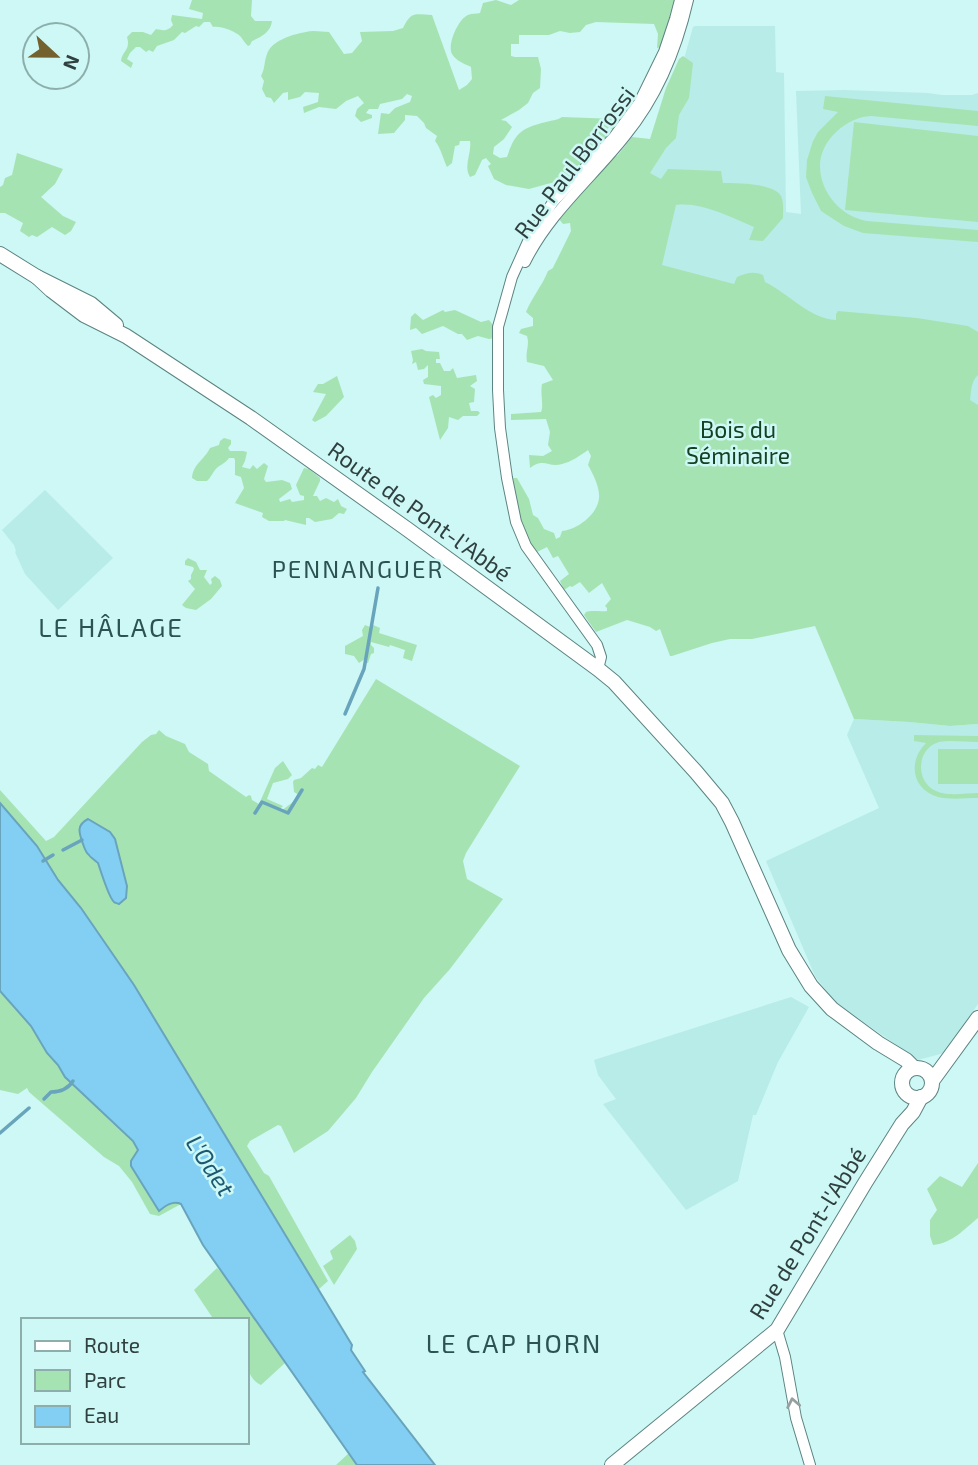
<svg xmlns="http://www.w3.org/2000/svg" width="978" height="1465" viewBox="0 0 978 1465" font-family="'Exo 2',sans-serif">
<rect width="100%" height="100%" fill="#cdf8f5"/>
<!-- built -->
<g fill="#b8ece8">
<path d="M695,26H775L776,72L784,73L786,212L801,214L796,91L844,90L928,93L942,95H972L978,93V444L538,306L552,269L570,235L665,140L672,143L680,73L693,27Z"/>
<path d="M45,490L113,558L58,610L25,574L15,552L16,551L14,545L2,530Z"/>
<path d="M854,719L909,722L950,726L978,724V1004L944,1053L918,1060L835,1002L815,976L766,861L879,808L847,735Z"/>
<path d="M791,997L809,1007L778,1062L756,1115H753L738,1181L686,1210L603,1104L616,1099L598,1075L594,1060Z"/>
</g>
<!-- green -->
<g fill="#a6e3b3">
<path d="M192,0H252L251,16L255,21H272C271,32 261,37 252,41L250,45L248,46C245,43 243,40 241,37C235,31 221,26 213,27L210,22H204L199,27L196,26L185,33L182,32L174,40L157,46L153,52L149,50L146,52L140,47H136L130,53L127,59L133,63L131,68L121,61C122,51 131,50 127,37L132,32H143L151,35L156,29C164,31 168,31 173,25L171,20L172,15L202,19L203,13L189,9Z"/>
<path d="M496,0L511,5L519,0H677L661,47L657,48L658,34L654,24L596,22L586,25L580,32L570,33L560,31L549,35H519V44H511V56L515,57H538L541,69L540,88L533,93L528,103L519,110L501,120L506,121L512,127L504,139L494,147L493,154L500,158L507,157C515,133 521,128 546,122C552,120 556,121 562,117L617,119L619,121L614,130L609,127L604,134L608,138L562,185L551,183L529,189L506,185L494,179L488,166L491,164L486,158L482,160L475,175L470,177C463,166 472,153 470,141H460L459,145L455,146L452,163L447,167C443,159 441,148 435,141L437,136L426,128L424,123L417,116L405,115V120L394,133L378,134L381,113L389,114L395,108L410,102L412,96L407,94L402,99L380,104L378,109H369L366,113L372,115V118L361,122L355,116L357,109L364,103L358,96L346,101L336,109L319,107L304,113L303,107L318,102L319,93L305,92L300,97L288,100V92L283,93L274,103L271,98L266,97L262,89L264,81L261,76C265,69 264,62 267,54C271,41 293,34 306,32C313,30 322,32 329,32L344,54L352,53L362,41L360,32L393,31L403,28C411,11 415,14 432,15L459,90L467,85L472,79L471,67C465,64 456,61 452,54C447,45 458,19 468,15C472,13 476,14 480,13L483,3Z"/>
<path d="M683,56L693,63L689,98L679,115L676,138L666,148L650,173L661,179L668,169L721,171L723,183C736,183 774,183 781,196C784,202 783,212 783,218L763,241L749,240L754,227C729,217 703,202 676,205L662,265L734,284L737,277C746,273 754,271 763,275L765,282C788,293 810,319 836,320V314L838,311L917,318L968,326L978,332V375C971,381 971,392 970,400L978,405V724L950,726L909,722L854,719L815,626L752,639H730L712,643L672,656H670L660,629L656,631L650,627L627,620L596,632L584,615L586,612C592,610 600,612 607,611V608L605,606L611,599L602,583L589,593L580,582L572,587L570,586L564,590L560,581L569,574L558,556L553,558L547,547L537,552C521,539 516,498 513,478H517L529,499L533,515L538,518L544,529L554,533L556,539L560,537L562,531C577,530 598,514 599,498C600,487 593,474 588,465L591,456L588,450C581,455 571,462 562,464C548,468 544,457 530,468L529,455L543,456L552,451L548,445L550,432L546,419L511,420V414L541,412C544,405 540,394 542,384L553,380L544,366L527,362C525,351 530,345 527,336L519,333L521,329L533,326V318L526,312C532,297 542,286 548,271L553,268L571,231L570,223L563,224L559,219L604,164L618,155L632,137L650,139L666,88L679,59Z"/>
<path d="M825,96L978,111V126L871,116C847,117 820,140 820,166C820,193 842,217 867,221L978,230V242L863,233L844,226L821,211L812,193L806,177L807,160L813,141L818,132L838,112L823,109Z"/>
<path d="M854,122L978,136V222L845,210Z"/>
<path d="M17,153L63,169L55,184L41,197L63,216L76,222L71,231L65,235L52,227L37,237L32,235L29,237L20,231L23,223L5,213H0V187L3,185L5,178L12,175Z"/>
<path d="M443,310L445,312L455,310L481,322L489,320L493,325L494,338L489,339L478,336L467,340L462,334H458L443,326L422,334L416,328L410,330L411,317L415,313L423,320Z"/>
<path d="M422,349L426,351L439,352L440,359H436V363H440L444,371H450L453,368L457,378L476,375L477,381L470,386L475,389L474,402L469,403L471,411H478L480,413L477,416H463L458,420L449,417L448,428L440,440L429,397L433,395L436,398L441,395V386L424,384L423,380L428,377V365L424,369L418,370L416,362L412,364L413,360L411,351Z"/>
<path d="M337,376L344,397L326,416L315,422L312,420L326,394L313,392L318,384H323Z"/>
<path d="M224,438L231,440V444L228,448L230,451H243L247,452L245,461L242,467L250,469L253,465L257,469L264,463L268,466L264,479L266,482L282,480L290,483L292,489L279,499L280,502L290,499L292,502L304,500V496L300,495L296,485L304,468L309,469L320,478V481L313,496H317L320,501L326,498L334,502L338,499L341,506L347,509L344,514L339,513L332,519L315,522L309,518H306V525L285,520L284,521H269L262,517L263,513L235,503L244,488L241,477L235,475V460L234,458H229C225,464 219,465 215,470C212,474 211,477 207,481H197L192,478C193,464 205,459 210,448L219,445L220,441Z"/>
<path d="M188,558L196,562L200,570H207L204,577L210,585L212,583L211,579L215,576L220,580L222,586L211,599L196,610L186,608L182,605L195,589L188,581L191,579V575L194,569L193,567L185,565V561Z"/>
<path d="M371,624L380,628L379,633L417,645L412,661L403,658L405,650L390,645L389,647L371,642V645L374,648V653L371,654L368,663H365V659L359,663L354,656L345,654V646L363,636L362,630L365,625L370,627Z"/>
<path d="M376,679L520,766L466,853L463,861L467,879L503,899L450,969L424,998L372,1072L356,1098L328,1131L294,1153L281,1126L278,1125L250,1141L247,1146L264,1173L269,1176L328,1281L319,1289L316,1296L0,839V790L46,841L54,837L142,742L151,735L156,734L159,730L166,736L185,744L189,752L208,764L209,771L246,797L249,795L251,796L252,800L259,804L275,768L283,761L292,775L288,779L273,783L267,799L283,806L279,810L281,811L297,799L299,795L294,792L293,782L294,780L301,778L312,768L315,769L318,765L322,767Z"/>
<path d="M914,735L978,736V742C966,742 951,740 939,742C917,748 915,780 934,790C946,797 964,793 978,793V798C966,798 950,800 938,797C911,789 908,761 926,743L914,741Z"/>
<rect x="938" y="749" width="40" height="35"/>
<path d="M0,921L389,1465H336L349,1453L285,1363L261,1385C240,1376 247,1339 247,1320H214L194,1290L217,1268L224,1275L203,1245L181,1204L159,1216L150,1214L132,1182L119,1166L104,1157L29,1092L27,1088L18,1094L0,1090Z"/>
<path d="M978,1163V1218C964,1229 953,1243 933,1245L930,1236V1220L937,1210L927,1189L940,1176L962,1187Z"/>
<path d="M350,1235L355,1241L357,1249L334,1285L323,1266L333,1259L330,1251Z"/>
</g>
<!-- water -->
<g fill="#82cff3" stroke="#69a4bd" stroke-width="2">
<path d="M0,803L37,846L58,880L81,908L134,985L352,1345L351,1350L365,1371L363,1372L435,1465H357L203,1245L181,1204C173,1200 165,1206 159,1211L131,1166V1161L138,1150L133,1141L65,1077L58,1065L47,1053L31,1026L0,991Z"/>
<path d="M88,819L110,832L115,839L127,886L126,898L119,904C117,903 115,903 114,902C109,898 100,869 98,863C97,862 89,856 89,855C86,853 84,847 83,844C79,833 76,825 88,819Z"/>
</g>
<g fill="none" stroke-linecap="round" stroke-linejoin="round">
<!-- stream -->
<g stroke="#69a4bd" stroke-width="3.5">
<path d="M345,714L364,669L378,588"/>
<path d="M255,813L262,802L288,813L302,790"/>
<path d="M63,850L82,840"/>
<path d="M43,861L53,855"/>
<path d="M44,1099L51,1092C60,1092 68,1089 73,1081"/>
<path d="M0,1133L29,1108"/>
</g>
<defs>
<g id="minor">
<path d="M525,262C550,212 591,179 625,136C657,97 677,48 688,0"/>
<path d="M598,669L601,657L597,645L526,546L516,522L507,478L500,428L498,390V327L512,277L530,237L553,202L614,137L639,103L664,52L675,19L680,0"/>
<path d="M777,1330L785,1357L796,1418L810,1465"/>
</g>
<g id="major">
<path d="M0,254L37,277L91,304L116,325"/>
<path d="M37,277L51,290L84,315L126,336L251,418L407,529L598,669L614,682L696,772L722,803L732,822L789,950L811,986L832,1009L878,1043L906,1060L914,1068"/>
<circle cx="917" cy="1083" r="15"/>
<path d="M932,1081L978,1018"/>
<path d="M612,1465L777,1330L865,1183L902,1124L913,1112L921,1097"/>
</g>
</defs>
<!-- minor casing -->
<use href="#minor" stroke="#5c8481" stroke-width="12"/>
<!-- major casing -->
<use href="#major" stroke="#5c8481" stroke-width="16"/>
<!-- minor -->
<use href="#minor" stroke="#fff" stroke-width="10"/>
<!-- major -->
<use href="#major" stroke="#fff" stroke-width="14"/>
</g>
<!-- one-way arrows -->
<defs><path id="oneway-chevron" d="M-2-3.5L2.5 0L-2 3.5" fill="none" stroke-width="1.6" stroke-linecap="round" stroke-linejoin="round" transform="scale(1.75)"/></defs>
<use stroke="#97a09f" href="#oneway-chevron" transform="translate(793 1403) rotate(-101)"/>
<g text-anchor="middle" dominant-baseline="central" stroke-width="5" stroke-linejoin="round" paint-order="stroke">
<!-- street labels -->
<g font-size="23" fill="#2f403f" stroke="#cdf8f5">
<text transform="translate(574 162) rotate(-53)">Rue Paul Borrossi</text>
<text transform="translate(420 511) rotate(36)">Route de Pont-l'Abbé</text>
<text transform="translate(807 1233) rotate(-58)">Rue de Pont-l'Abbé</text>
</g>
<!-- park labels -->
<g font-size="23" fill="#144122" stroke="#cdf8f5">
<text x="738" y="429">Bois du<tspan x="738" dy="26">Séminaire</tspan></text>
</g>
<!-- neighbourhood labels -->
<g font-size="24" letter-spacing="2" fill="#2c5351" stroke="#cdf8f5">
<text x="358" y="568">PENNANGUER</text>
</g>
<!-- water labels -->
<g font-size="24" font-style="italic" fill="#1d5872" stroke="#cdf8f5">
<text transform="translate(211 1165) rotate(57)">L'Odet</text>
</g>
<!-- quarter labels -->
<g font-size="26" letter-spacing="2" fill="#2c5351" stroke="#cdf8f5">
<text x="111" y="626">LE HÂLAGE</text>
<text x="514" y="1342">LE CAP HORN</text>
</g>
</g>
<!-- legend -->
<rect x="21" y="1318" width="228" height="126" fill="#cdf8f5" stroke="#8eaeac" stroke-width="2"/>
<rect x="35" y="1341" width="35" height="10" fill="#ffffff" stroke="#8eaeac" stroke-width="2"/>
<text x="84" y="1353" font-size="21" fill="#2f403f">Route</text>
<rect x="35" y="1370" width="35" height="21" fill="#a6e3b3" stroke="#8eaeac" stroke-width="2"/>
<text x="84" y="1388" font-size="21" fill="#2f403f">Parc</text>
<rect x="35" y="1406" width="35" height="21" fill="#82cff3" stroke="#8eaeac" stroke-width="2"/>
<text x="84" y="1423" font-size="21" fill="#2f403f">Eau</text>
<!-- north arrow -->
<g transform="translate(56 56) rotate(112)"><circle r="33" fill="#cdf8f5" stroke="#8eaeac" stroke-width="2"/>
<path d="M0-5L12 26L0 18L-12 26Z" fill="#736230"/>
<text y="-10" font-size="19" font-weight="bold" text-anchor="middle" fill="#2f403f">N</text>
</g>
</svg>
